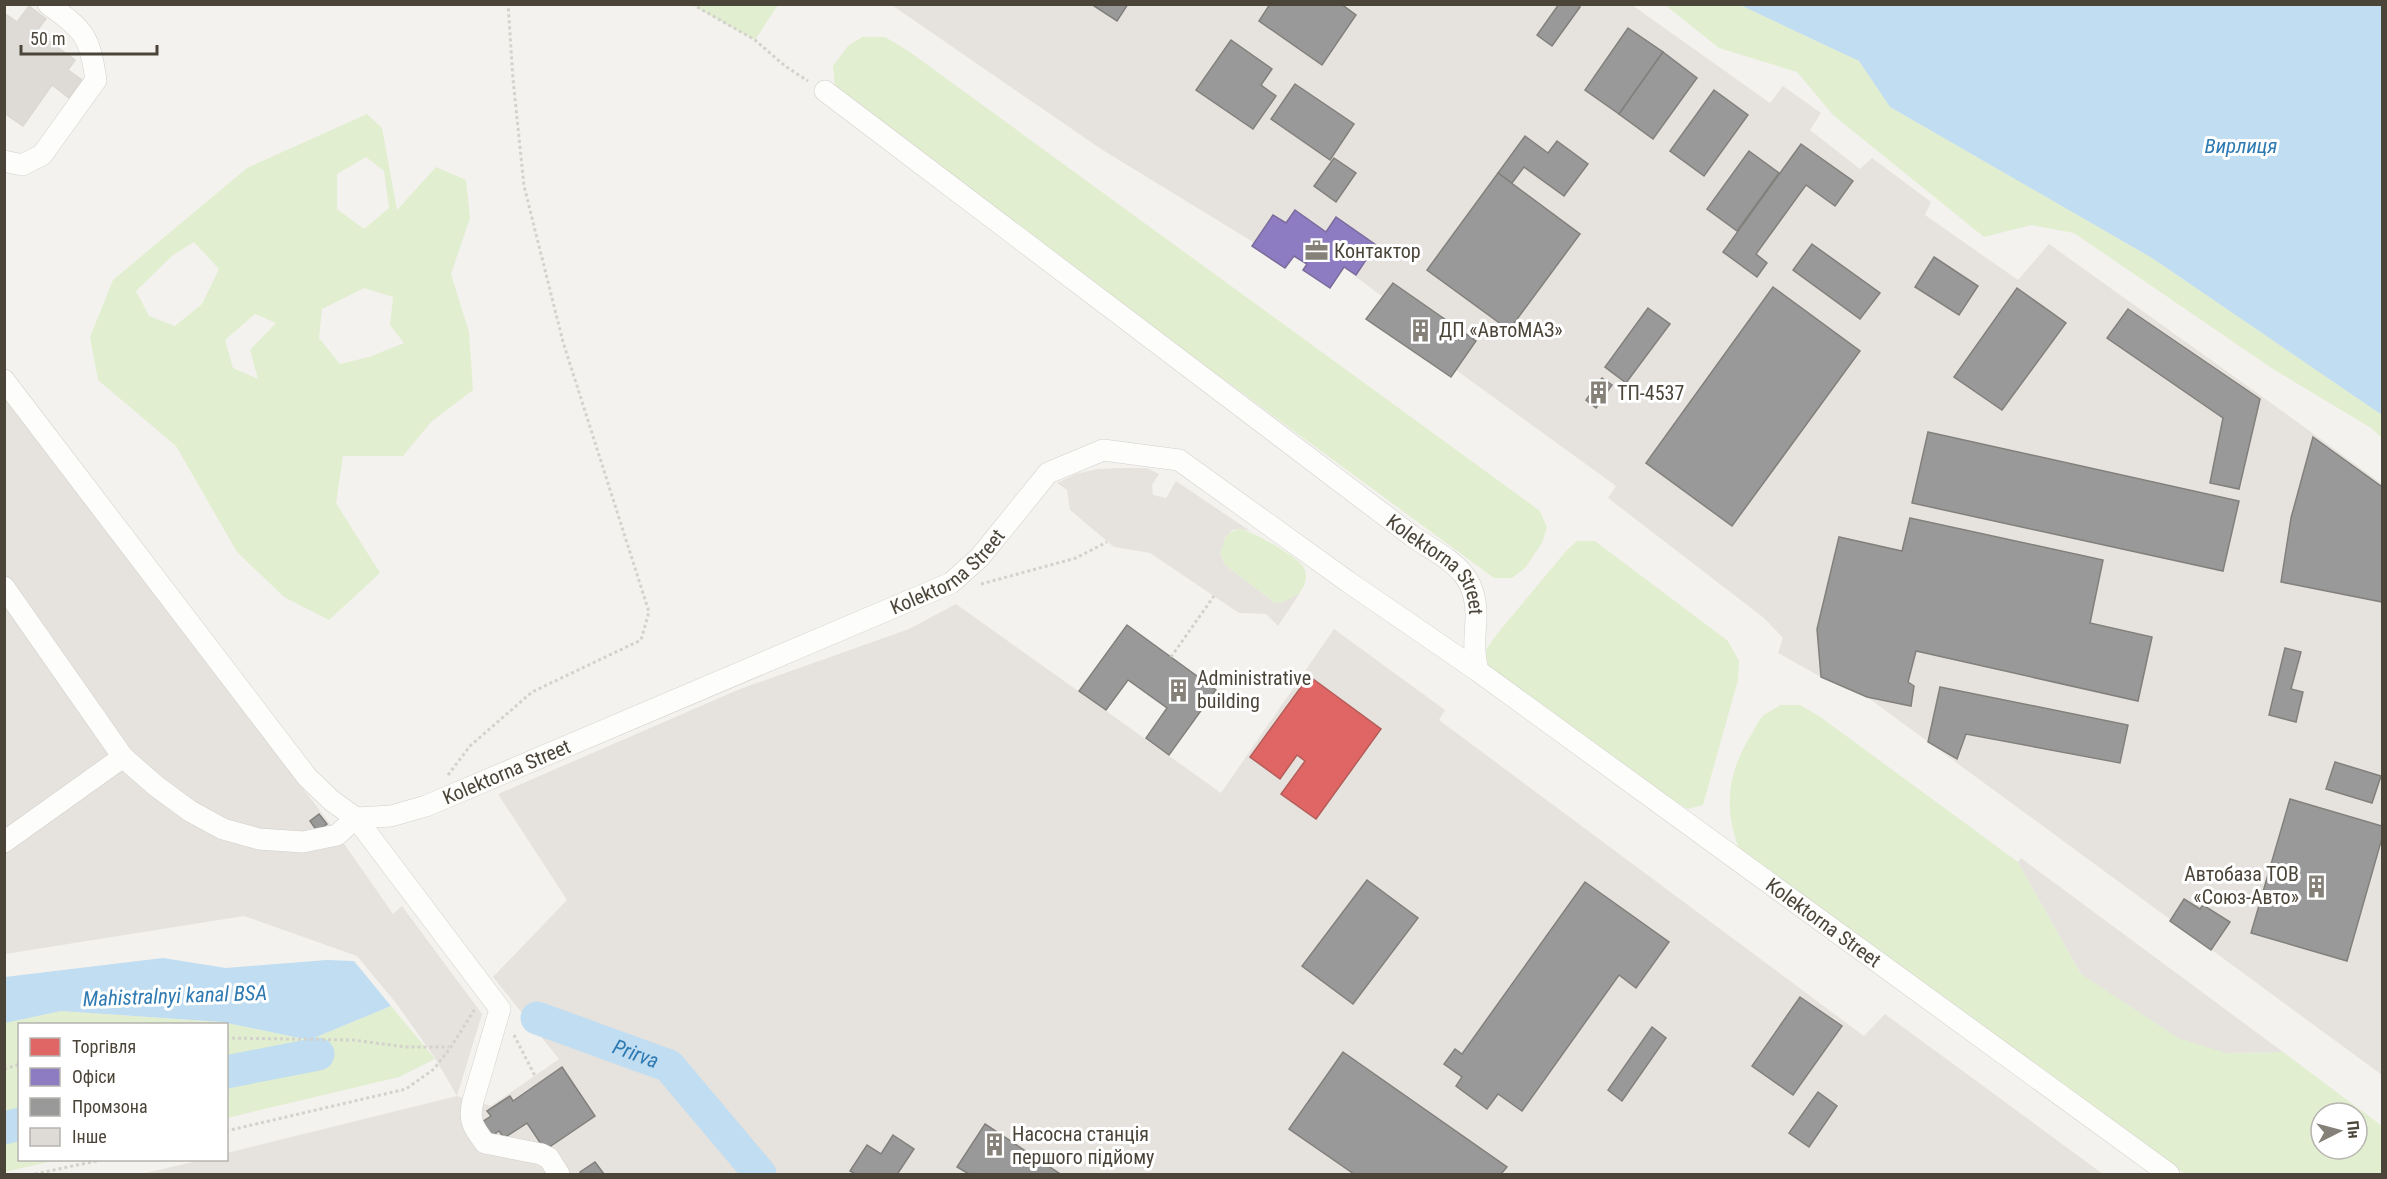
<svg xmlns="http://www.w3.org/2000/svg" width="2387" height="1179" viewBox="0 0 2387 1179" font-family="'Roboto Condensed',sans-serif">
<rect width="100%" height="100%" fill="#f4f2ee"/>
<!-- industrial -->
<g fill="#e6e2de">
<path d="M892,5H1632L1770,103L1783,86L1821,113L1810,130L1860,169L1872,158L1931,202L1925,215L2018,280L2049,244L2278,408L2382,484V1075L1867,697L1821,677L1778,653L1783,638L1764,618L1608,498L1616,486L1456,370L1451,377L1366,319L1383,297L1344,268L1330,288L1303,270L1306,264L1294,256L1285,268L1252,246L1253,242L1101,149Z"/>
<path d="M4,398L331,825L393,914L402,906L482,1014L457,1096L491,1106L559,1059L493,977L567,900L498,794L740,689L909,629L956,604L1221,793L1334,629L1445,710L1439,720L1864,1036L1885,1014L2103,1174H141L202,1160H226L227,1153L457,1096L435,1058L396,1003L357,956L244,916L5,954Z"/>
</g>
<!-- green -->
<g fill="#e1eecf" fill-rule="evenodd">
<path d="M692,5L778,4V5L755,40Z"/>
<path d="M1665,5H1740L1859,61L1890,107L2152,258L2382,415V438L2371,428L2273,369L2074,233L2031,225L1984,237L1833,115L1797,72L1719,48Z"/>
<path d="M862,37H885L907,50L1540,511L1547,527L1542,543L1525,568L1512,578H1494L864,115L835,88L833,66L848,46Z"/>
<path d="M367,114L382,128L397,210L436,167L466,180L470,218L451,274L469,332L473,390L431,422L403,456H343L336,503L380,573L329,620L284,597L237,552L176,446L98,380L90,337L113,280L247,168ZM366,157L384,171L389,208L364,229L337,209V174ZM194,242L219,269L202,304L175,326L149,316L136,291L173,255ZM364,288L393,297L390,325L404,343L369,357L340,364L319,338L322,309ZM255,314L276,323L250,350L258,379L233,368L225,340Z"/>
<path d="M1240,529C1252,531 1292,554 1301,564C1308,571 1307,581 1302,589C1296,599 1286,602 1275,603L1225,565L1220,554C1223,541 1226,531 1240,529Z"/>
<path d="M1577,541H1595L1728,641L1739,661L1738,680L1703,805L1688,809L1676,802L1488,666L1486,650L1497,634L1567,550Z"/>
<path d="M1780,705H1800L1819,716L2018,862L2081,974L2226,1053L2283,1052L2382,1126V1174H2185L1740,851C1723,809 1727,774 1751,735C1755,729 1758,720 1764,715C1768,712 1775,709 1780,705ZM2321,1113H2357V1149H2321Z"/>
<path d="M391,1006L435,1059L399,1077L227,1118L226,1024H20V1160H57L5,1172L4,1023L61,1011L222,1022L309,1040Z"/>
</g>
<!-- parking -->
<g fill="#e6e3df">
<path d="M892,5H1027L1082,43L1037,105Z"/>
<path d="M1123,468H1147L1159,474L1152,485L1153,495L1166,498L1176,481L1250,531L1240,529L1232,530L1225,538L1220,554L1225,565L1275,603L1284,602L1300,593L1278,626L1266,614L1239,613L1150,553L1114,547L1070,510L1067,490L1057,483L1076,474L1097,469Z"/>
<path d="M2229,733L2253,739L2214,895L2188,888Z"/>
<path d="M2021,858L2283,1052L2226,1053L2178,1038L2081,974L2018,862Z"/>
<path d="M2287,957L2382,1021V1044L2277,972Z"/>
</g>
<!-- water -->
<g fill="#c0ddf1">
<path d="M1740,5H2382V415L2152,258L1890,107L1859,61Z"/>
<path d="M163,958L226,968L327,960L354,961L391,1006L309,1040L222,1022L61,1011L5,1023V977Z"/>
</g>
<!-- shops -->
<path fill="#e06666" stroke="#b35c58" stroke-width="1.5" d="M1309,676L1381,729L1316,819L1281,794L1305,761L1297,755L1280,779L1250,757Z"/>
<!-- offices -->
<path fill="#8e7cc3" stroke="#7a6b9a" stroke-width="1.5" d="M1295,210L1326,232L1336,217L1376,245L1356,275L1344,267L1330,288L1303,270L1307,264L1294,256L1285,268L1252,246L1273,215L1286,223Z"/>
<!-- industry -->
<g fill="#999" stroke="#82807c" stroke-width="1.5">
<path d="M1091,4H1128L1117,21Z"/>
<path d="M1270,4H1341L1356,15L1322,65L1259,21Z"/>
<path d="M1559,4H1577L1580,7L1552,46L1537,35Z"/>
<path d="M1628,28L1663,52L1619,114L1585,90Z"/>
<path d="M1231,40L1272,69L1261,85L1276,96L1253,129L1196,90Z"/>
<path d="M1663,52L1697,78L1653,139L1619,114Z"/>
<path d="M1295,84L1354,124L1330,160L1271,119Z"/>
<path d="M1714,90L1748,115L1704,176L1670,151Z"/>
<path d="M1525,136L1548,153L1557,141L1588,164L1564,196L1524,167L1512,183L1498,173Z"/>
<path d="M1801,144L1853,181L1835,206L1806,185L1756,254L1767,263L1757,277L1723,252Z"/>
<path d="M1749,151L1779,173L1737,231L1707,209Z"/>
<path d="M1334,158L1356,173L1336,202L1314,186Z"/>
<path d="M1498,173L1580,234L1509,330L1427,270Z"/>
<path d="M1812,244L1880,293L1860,319L1793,270Z"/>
<path d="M1934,257L1978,286L1959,315L1915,287Z"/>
<path d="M1393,283L1476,341L1451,377L1366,319Z"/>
<path d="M1773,287L1860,351L1732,526L1646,463Z"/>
<path d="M2017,288L2066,323L2002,410L1954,377Z"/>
<path d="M1648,308L1670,324L1626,383L1605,367Z"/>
<path d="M2128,309L2260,399L2239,489L2210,483L2223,418L2107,338Z"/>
<path d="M1602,378L1612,385L1596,408L1586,400Z"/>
<path d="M1928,432L2239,501L2223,571L1912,503Z"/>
<path d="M2313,437L2382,487V602L2281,582L2291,518Z"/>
<path d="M1910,518L2103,560L2090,623L2152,637L2138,701L1916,651L1908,682L1914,686L1911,706L1867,697L1821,677L1817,629L1839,537L1902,551Z"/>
<path d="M1127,625L1216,690L1169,755L1146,738L1167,708L1128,680L1106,710L1079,691Z"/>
<path d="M2285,648L2301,652L2291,689L2303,692L2296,722L2269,715Z"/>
<path d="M1940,687L2128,725L2120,763L1966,734L1957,759L1928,742Z"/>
<path d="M2335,762L2381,776L2372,803L2326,789Z"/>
<path d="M2290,799L2382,826V838L2347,961L2251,933Z"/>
<path d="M319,814L327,824L317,831L310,821Z"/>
<path d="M1367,880L1418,918L1353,1004L1302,966Z"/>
<path d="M1585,882L1669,942L1636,988L1619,975L1522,1111L1498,1094L1487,1109L1456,1086L1462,1077L1444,1064L1455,1049L1462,1054Z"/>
<path d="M2184,899L2200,909L2203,905L2230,922L2211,950L2170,921Z"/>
<path d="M1800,997L1842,1026L1793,1095L1752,1066Z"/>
<path d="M1652,1027L1666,1038L1622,1101L1608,1090Z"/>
<path d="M1343,1052L1507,1167L1501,1174H1354L1289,1129Z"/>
<path d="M562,1067L595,1116L545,1150L527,1123L504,1138L499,1131L492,1136L482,1122L491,1116L487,1111L510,1096L513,1101Z"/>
<path d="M1818,1092L1837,1106L1809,1147L1789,1133Z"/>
<path d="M985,1124L1059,1173L1058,1174H969L957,1167Z"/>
<path d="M893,1135L914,1149L898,1173L899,1174H855L850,1171L867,1145L881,1154Z"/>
<path d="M595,1162L604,1174H581L580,1172Z"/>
</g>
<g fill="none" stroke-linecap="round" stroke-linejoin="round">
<!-- river -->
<g stroke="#c0ddf1" stroke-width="33">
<path id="s1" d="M537,1018L669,1066L760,1174"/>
<path d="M226,1072L318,1054"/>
<path d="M4,1128L20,1124"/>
</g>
</g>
<!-- building -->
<path fill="#dedbd6" stroke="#dcd9d4" stroke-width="1.5" d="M29,6L46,19L36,32L75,60L68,70L82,80L69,98L52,85L23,126L4,113V13L17,22Z"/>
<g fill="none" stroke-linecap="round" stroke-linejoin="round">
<defs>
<g id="minor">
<path id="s2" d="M825,91L1412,536C1447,560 1478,570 1476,619C1475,638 1473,652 1478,671L2169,1174"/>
<path d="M4,161L22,165L42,155L96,80C89,35 85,31 48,4"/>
<path d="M4,380L307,777L332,801L356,818L500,1009L473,1101C468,1120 473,1127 485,1143L541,1154L549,1158L559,1174"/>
<path d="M4,587L123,757L156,786L190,811L223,829L259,839L303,842L337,835L356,818"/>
<path id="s3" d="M356,818L391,816L426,806L951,583L980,557L1048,473L1103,450L1179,460L1347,581L1478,671"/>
<path d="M4,842L123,757"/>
</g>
</defs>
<!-- minor casing -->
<use href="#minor" stroke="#d2d0cb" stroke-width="22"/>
<!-- path -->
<g stroke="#d3d2cc" stroke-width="3" stroke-dasharray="3 3" stroke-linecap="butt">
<path d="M692,4L755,40L785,66L808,81"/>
<path d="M981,584L1076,558L1107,542"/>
<path d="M1171,657L1214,596"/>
<path d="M448,775L470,746L532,692L641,640L649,612L563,342L524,186L513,79L508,4"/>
<path d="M514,1035L535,1076"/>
<path d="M226,1038L353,1040L406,1047H449"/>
<path d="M4,1069L20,1064"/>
<path d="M226,1131L406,1089L434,1069L451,1047L476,1007"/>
<path d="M35,1174L101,1160"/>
</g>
<!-- minor -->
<use href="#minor" stroke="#fdfdfc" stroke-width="21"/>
</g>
<!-- icons -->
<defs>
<symbol id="office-bare" viewBox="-9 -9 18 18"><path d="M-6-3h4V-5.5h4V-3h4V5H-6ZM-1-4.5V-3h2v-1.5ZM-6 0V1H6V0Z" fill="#868178" stroke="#fff" stroke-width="2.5" paint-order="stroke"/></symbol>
<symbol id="building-bare" viewBox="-9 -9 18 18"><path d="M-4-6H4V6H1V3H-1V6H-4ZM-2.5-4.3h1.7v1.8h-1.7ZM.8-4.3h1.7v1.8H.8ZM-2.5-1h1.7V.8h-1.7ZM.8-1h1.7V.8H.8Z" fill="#868178" stroke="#fff" stroke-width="2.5" paint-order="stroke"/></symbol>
</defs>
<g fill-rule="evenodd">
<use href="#office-bare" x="1300" y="234" width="33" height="33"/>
<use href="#building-bare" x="1404" y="314" width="33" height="33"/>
<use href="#building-bare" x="1582" y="376" width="33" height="33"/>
<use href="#building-bare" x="1162" y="674" width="33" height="33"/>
<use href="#building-bare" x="2300" y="870" width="33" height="33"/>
<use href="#building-bare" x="978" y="1128" width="33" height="33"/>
</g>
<g text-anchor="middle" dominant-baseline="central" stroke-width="6" stroke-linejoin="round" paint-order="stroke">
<!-- poi labels -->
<g font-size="20" fill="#4b4439" stroke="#fff" text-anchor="start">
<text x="1334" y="251">Контактор</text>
<text x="1439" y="330">ДП «АвтоМАЗ»</text>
<text x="1617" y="393">ТП-4537</text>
<text x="1197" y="678">Administrative<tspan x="1197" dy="23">building</tspan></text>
<text x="2299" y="874" text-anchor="end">Автобаза ТОВ<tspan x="2299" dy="23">«Союз-Авто»</tspan></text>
<text x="1012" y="1134">Насосна станція<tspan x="1012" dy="23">першого підйому</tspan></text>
</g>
<!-- street labels -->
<g font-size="20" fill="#4b4439" stroke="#fff">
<text stroke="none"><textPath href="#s2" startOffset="776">Kolektorna Street</textPath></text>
<text stroke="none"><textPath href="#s3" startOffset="645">Kolektorna Street</textPath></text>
<text stroke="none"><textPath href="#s3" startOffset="159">Kolektorna Street</textPath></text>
<text stroke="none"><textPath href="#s2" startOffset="1328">Kolektorna Street</textPath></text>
</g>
<!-- water labels -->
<g font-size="21" font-style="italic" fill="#2e7ab2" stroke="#fff">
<text x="2241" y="146">Вирлиця</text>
<text transform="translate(175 996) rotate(-2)">Mahistralnyi kanal BSA</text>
<text stroke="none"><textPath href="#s1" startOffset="105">Prirva</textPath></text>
</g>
</g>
<!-- border -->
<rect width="2387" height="1179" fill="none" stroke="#4b4439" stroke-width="12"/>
<!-- legend -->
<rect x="18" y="1023" width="210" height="138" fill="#ffffff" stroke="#b7b4b0" stroke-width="1.5"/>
<rect x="30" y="1038" width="30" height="18" fill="#e06666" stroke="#b7b4b0" stroke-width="1.5"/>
<text x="72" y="1053" font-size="18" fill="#4b4439">Торгівля</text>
<rect x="30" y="1068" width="30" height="18" fill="#8e7cc3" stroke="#b7b4b0" stroke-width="1.5"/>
<text x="72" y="1083" font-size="18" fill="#4b4439">Офіси</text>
<rect x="30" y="1098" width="30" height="18" fill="#999999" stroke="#b7b4b0" stroke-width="1.5"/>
<text x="72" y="1113" font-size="18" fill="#4b4439">Промзона</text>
<rect x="30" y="1128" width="30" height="18" fill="#dedbd6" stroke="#b7b4b0" stroke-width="1.5"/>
<text x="72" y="1143" font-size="18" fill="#4b4439">Інше</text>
<!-- north arrow -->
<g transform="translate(2339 1131) rotate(84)"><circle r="28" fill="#ffffff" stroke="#b7b4b0" stroke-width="1.5"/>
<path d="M0-4.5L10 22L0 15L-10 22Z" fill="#868178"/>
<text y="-9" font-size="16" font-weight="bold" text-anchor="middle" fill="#4b4439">Пн</text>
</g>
<!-- scale -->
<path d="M21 45v9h136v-9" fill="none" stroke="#4b4439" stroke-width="3"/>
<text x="30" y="45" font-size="18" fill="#4b4439" stroke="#ffffff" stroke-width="4.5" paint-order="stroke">50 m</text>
</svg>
